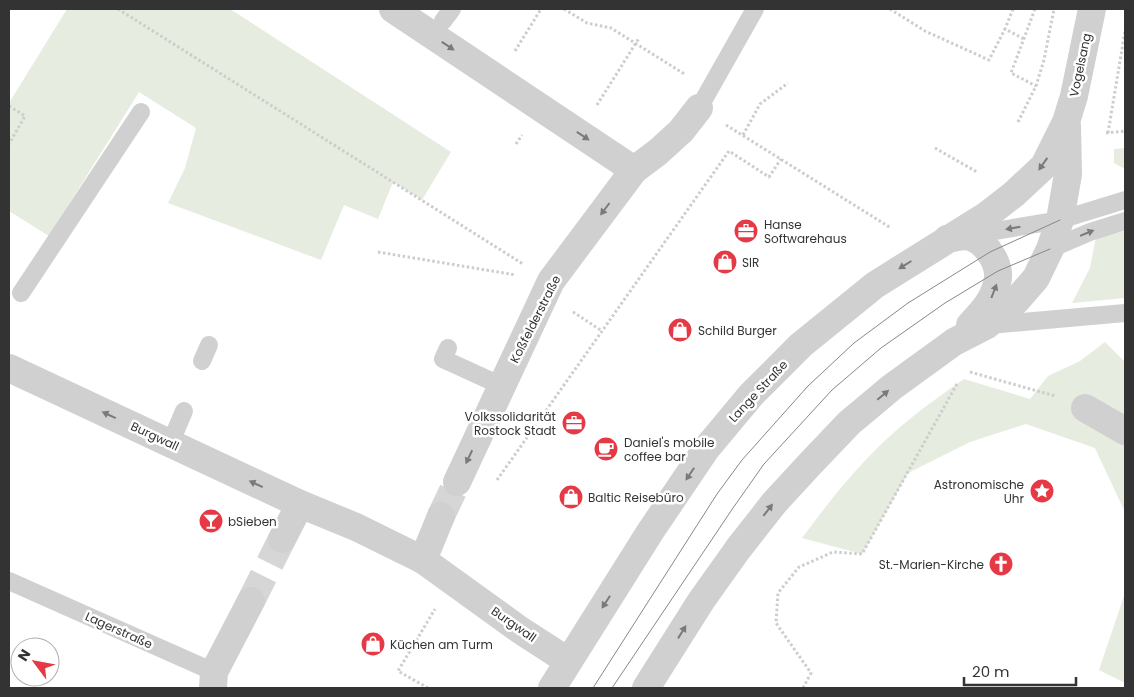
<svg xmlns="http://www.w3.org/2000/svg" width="1134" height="697" viewBox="0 0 1134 697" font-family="Poppins,sans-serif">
<rect width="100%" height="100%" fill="#fff"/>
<!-- green -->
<g fill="#e6ecdf">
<path d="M67,9H230L451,152L422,200L393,182L378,219L344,205L321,260L168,203L185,168L196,128L139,92L49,236L9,211V103Z"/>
<path d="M1125,148V169L1114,163V149Z"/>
<path d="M1125,231V298L1072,303L1090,268L1096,237Z"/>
<path d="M1105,342L1125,362V415L1122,414L1125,431V512L1095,448L1026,424L970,442L908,473L862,554L802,538C834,495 868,452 911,418C928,404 946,392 964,379L1030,399L1048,376L1080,361Z"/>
<path d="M1125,593V683L1099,670Z"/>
</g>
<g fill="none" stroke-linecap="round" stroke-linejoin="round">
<!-- street-tunnel -->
<g stroke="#d6d6d6" stroke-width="28" stroke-dasharray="28 14" stroke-linecap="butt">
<path d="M441,516L457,482"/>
<path d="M251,601L282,539"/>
</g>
<!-- path -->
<g stroke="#cdcdcd" stroke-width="3" stroke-dasharray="2.5 2.5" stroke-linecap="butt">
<path d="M118,9L523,264"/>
<path d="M564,9L587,23L611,28L686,75"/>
<path d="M890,9L925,31L989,60L1005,29"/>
<path d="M1013,9L1005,29L1024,39"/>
<path d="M1035,9L1011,73L1036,86"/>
<path d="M515,51L541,9"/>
<path d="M597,105L639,38"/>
<path d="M9,106L25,116L9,144"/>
<path d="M1018,122L1036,86L1044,60L1054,9"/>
<path d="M726,125L891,228"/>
<path d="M1106,133L1125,131"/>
<path d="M1108,133L1125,31"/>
<path d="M743,135L760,104L788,83"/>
<path d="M516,144L522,135"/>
<path d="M935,148L977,172"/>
<path d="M378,252L516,275"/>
<path d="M573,312L602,331"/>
<path d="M970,372L1055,396"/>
<path d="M497,480L729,151L769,177L781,159"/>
<path d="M428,688L398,671L435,609"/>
<path d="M803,688L811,673L776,623L778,593L799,567L833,552L862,554L958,382"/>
</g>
<!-- lane -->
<g stroke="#d0d0d0" stroke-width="18">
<path d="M443,21L452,9"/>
<path d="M699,108L755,9"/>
<path d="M966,236L1060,220L1125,200"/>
<path d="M1050,249L1090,232L1125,221"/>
<path d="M21,293L141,112"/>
<path d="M989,325L1125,313"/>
<path d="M448,348L443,359L502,386"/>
<path d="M202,361L209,345"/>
<path d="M170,444L184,411"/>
<path d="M9,581L214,672"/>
</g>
<!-- street -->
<g stroke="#d0d0d0" stroke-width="28">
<path d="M393,9L634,170"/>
<path d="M947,239C955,238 965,234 973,238C988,244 1002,267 997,283C993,301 982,312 970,325"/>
<path d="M9,368L300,504L356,527L423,560L520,630L568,661"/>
<path d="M1085,408L1125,431"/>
<path d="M457,482L551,281L634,170L658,152L681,131L699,108"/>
<path d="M282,539L300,504"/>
<path d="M423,560L441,516"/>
<path d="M213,688L214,672L251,601"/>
<path d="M552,688L650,532L706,449L751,395L801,345L875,285L987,215L1014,194L1044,166L1066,122L1074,96L1092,9"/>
<path d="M646,688L701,601L738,549L774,503L809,465L849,423L892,387L954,342L987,325L1016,301L1036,278L1050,249L1060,220L1068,174L1067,126"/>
</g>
<!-- tram -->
<g stroke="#888" stroke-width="1">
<path d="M593,688L717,494L742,460L808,386L854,343L908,303L990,252L1060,220"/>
<path d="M612,688L733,508L764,464L832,390L881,348L945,303L998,271L1050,249"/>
</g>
</g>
<!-- one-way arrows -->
<defs><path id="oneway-solid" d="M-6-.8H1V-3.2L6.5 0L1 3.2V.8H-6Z" transform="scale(1.25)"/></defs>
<g fill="#7a7a7a">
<use href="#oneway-solid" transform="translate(448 46) rotate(34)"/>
<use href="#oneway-solid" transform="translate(583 136) rotate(34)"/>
<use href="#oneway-solid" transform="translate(1043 164) rotate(125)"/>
<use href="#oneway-solid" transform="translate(605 209) rotate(127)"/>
<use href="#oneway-solid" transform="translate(1013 228) rotate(170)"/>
<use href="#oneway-solid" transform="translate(1087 233) rotate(-22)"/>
<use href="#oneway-solid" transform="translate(905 265) rotate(148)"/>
<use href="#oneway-solid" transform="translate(994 291) rotate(-69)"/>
<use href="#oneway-solid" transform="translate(883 395) rotate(-40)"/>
<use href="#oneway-solid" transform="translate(109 415) rotate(-155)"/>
<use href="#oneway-solid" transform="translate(469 457) rotate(115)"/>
<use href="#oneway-solid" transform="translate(690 474) rotate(124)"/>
<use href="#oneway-solid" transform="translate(256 484) rotate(-155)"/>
<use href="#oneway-solid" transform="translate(768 510) rotate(-52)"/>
<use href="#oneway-solid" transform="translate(606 602) rotate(123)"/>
<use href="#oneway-solid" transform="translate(682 632) rotate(-58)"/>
</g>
<!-- icons -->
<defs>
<symbol id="office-disc" viewBox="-11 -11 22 22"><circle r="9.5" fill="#e63946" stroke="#fff"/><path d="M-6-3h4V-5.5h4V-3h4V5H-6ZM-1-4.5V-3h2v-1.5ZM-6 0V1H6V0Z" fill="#fff"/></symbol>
<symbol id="shop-disc" viewBox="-11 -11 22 22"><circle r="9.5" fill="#e63946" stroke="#fff"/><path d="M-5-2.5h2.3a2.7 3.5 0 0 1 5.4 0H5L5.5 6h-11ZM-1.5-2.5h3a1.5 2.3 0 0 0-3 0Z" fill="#fff"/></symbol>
<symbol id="cafe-disc" viewBox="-11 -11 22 22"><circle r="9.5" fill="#e63946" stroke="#fff"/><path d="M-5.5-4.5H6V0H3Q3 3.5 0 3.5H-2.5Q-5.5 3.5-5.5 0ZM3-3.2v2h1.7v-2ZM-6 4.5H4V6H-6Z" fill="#fff"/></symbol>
<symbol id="sight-disc" viewBox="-11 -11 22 22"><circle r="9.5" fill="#e63946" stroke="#fff"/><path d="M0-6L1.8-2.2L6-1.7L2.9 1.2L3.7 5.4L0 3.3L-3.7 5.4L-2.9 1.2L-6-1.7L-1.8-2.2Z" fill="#fff"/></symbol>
<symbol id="bar-disc" viewBox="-11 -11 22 22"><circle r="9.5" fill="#e63946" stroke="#fff"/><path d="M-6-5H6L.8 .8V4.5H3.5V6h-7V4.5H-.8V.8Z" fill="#fff"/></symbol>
<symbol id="church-disc" viewBox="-11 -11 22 22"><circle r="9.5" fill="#e63946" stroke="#fff"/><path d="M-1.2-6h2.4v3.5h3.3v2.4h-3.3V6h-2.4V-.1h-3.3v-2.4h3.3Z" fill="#fff"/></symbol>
</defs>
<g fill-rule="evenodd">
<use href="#office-disc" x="732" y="217" width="28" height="28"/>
<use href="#shop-disc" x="711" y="248" width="28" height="28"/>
<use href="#shop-disc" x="666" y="316" width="28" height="28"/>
<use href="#office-disc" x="560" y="409" width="28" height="28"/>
<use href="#cafe-disc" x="592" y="435" width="28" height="28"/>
<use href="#sight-disc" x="1028" y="477" width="28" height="28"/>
<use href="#shop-disc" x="557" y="483" width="28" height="28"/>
<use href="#bar-disc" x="197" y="507" width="28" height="28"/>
<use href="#church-disc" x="987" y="550" width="28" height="28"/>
<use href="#shop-disc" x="359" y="630" width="28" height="28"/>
</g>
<g text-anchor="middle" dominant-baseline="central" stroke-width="5" stroke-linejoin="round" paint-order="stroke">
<!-- street labels -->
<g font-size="12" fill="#333" stroke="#fff">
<text transform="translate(1080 65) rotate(-78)">Vogelsang</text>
<text transform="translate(535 319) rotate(-63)">Koßfelderstraße</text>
<text transform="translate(758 391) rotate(-47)">Lange Straße</text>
<text transform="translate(155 436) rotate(25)">Burgwall</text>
<text transform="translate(514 624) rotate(35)">Burgwall</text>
<text transform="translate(119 630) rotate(24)">Lagerstraße</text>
</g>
<!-- poi labels -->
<g font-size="12" fill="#333" stroke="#fff" text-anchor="start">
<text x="764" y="224">Hanse<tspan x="764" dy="14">Softwarehaus</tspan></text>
<text x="742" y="262">SIR</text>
<text x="698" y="330">Schild Burger</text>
<text x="556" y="416" text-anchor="end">Volkssolidarität<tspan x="556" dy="14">Rostock Stadt</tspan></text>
<text x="624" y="442">Daniel's mobile<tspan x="624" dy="14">coffee bar</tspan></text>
<text x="1024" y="484" text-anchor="end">Astronomische<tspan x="1024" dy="14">Uhr</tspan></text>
<text x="588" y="497">Baltic Reisebüro</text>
<text x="228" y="521">bSieben</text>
<text x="984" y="564" text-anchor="end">St.-Marien-Kirche</text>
<text x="390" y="644">Küchen am Turm</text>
</g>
</g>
<!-- border -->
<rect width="1134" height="697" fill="none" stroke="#333333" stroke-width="20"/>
<!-- north arrow -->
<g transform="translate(35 662) rotate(302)"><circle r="24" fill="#ffffff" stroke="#adadad"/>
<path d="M0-4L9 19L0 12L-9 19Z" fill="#e63946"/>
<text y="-8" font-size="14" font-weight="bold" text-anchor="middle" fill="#333333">N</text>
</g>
<!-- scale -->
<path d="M964 677v8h112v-8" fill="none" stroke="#333333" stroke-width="2.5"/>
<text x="972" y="677" font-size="15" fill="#333333" stroke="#ffffff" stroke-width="4" paint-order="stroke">20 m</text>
</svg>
